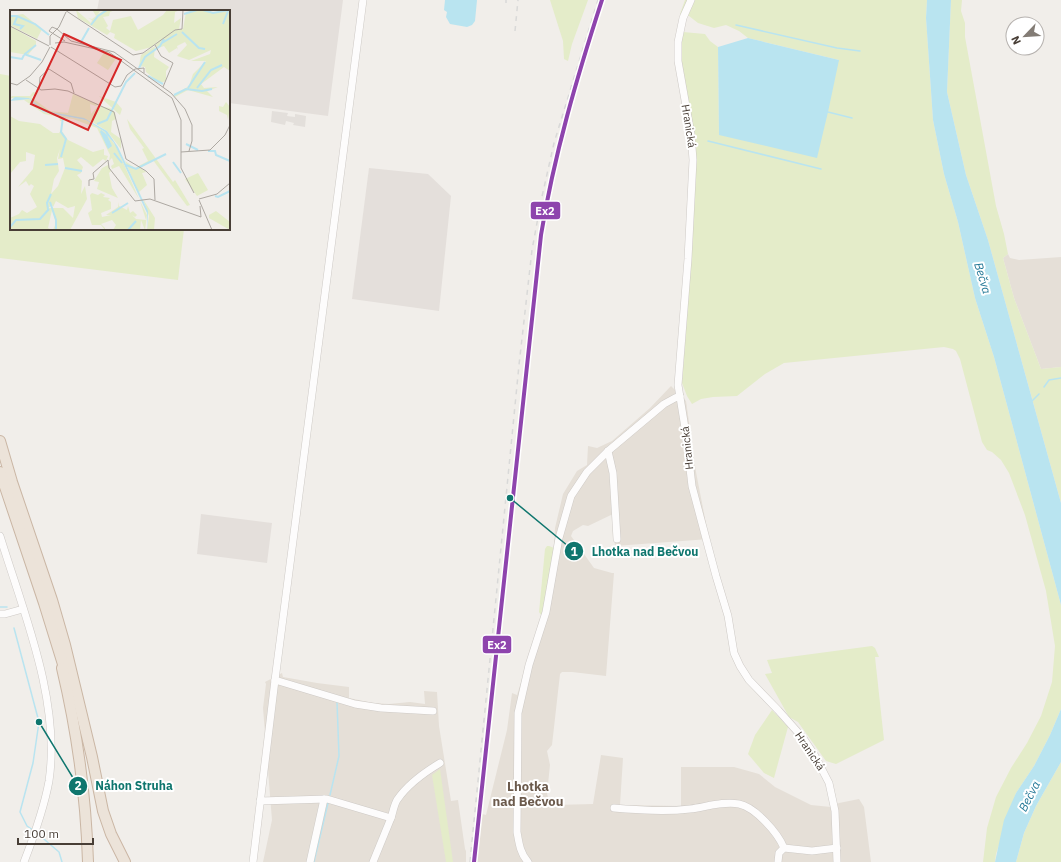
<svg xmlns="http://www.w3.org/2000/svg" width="1061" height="862" viewBox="0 0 1061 862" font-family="'IBM Plex Sans',sans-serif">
<rect width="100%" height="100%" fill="#f1eeea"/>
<!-- residential -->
<g fill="#e5dfd7">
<path d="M1008,254L1010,258L1019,260L1061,257V367L1041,369L1014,298L1003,258Z"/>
<path d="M671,386L686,401L696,472L709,539L615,546L613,514L588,526L583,525L573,531L571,536L594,568L612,573H614L606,676L572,672H562L560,674L552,745L547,751L550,765L547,794L550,803L555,805L593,804L601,755L623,758L620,805L681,806V767H734L759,774L775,787L811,805L831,807L839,803L859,799L864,807L871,862H477L482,814L486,815L507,730L512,693L517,695L543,613L554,548L555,528L563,494L577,471L587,465L588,446L597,448L612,441L650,408Z"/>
<path d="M282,673L283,677L317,683L349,687V698L373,703L389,704L410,702L425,704L424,691L437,692L439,726L451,801L458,800L465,849L466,851V862H263L272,820L263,708L266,684L265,682Z"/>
</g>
<!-- industrial -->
<g fill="#e4dfdb">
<path d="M99,0H343L328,116L229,103V11H97Z"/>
<path d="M369,168L428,174L451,196L439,311L352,299Z"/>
<path d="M201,514L272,523L267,563L197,554Z"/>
</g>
<!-- green -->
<g fill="#e4ecc9">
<path d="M550,0H588L572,44L568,61L564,59L563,41Z"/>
<path d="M685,0H927L926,18L933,120L944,174L958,222L975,298L994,357L1061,605V709L1050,735L1034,766L1016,793L996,854L995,862H983L987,828L996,797L1011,768L1027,743L1041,716L1052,682L1055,646L1046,591L1025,515L1009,473L1001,460L992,452L987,450L982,442L960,359L956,351L953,349L944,347L784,363L765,374L737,396L713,397L701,399L692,404L687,396L682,383L690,274L696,169L693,132L681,64L680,42L683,32L705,34L710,41L718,47L719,135L839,60L748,38L739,31L726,25L714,28L698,23L689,16L680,14Z"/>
<path d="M951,0H962L961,11L965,23V37L996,206L1004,234L1008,254L1003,258L1014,298L1041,369L1061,367V503L988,240L966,175L947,92Z"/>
<path d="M0,74L11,76V229H184L178,280L0,258Z"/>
<path d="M547,546H549L554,548L543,613L541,615L539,612L545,549Z"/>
<path d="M872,646L875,648L879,657H875L884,740L836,764L826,761L798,722L789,717L765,674L772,673L767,660Z"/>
<path d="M772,710L788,727L774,778L764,773L748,754L755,735Z"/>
<path d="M1061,762V862H1016L1024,833L1036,806Z"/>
<path d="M440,769L453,862H446L432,775Z"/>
</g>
<!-- parking -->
<path fill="#e3dfdb" d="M272,111L288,113L287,116L295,117V114L306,116L305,127L293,125L294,123L286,121L285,125L271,122Z"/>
<!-- water -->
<g fill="#b9e4f0">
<path d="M445,0H477L475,21L472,25L467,27L450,24L446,17L447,12L444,10Z"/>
<path d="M927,0H951L947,92L966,175L988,240L1061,503V605L994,357L975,298L958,222L944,174L933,120L926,18Z"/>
<path d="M748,38L839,60L828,112L817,158L719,135L718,47Z"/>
<path d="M1061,709V762L1036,806L1024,833L1016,862H995L1004,820L1016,793L1034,766L1050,735Z"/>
</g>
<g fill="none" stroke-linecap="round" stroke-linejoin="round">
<!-- stream -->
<g stroke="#b9e4f0" stroke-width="1.5">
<path d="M736,25L837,48L860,51"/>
<path d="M828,112L852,118"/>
<path d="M708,141L821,169"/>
<path d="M1044,387L1049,380L1061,378"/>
<path d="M1032,401L1039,394"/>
<path d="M0,607H7"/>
<path d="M14,628L39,722L33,763L20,812L27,826L33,830"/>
<path d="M330,795L339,756L337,702"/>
<path d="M38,834L59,852L62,862"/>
<path d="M314,862L328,803"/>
</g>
<defs>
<g id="minor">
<path d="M691,0L683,18L678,42V61L691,134L693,160L688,259L678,385L686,434L692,486L716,576L728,616L734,653L740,666L749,680L778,710L803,738L815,756L829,783L835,811L837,862"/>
<path d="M608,451L613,473L617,539"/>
<path d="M0,536C23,611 61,701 49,781C44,809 34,836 24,862"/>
<path d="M0,614H5L23,609"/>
<path d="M275,680L355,704L381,708L433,711"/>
<path d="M260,801L327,799L391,818C393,812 394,805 397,800C407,785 425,772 440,763"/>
<path d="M614,808C639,810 665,812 690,809C706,807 723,801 739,804C755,807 778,833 784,848"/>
<path d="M253,862L275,680L363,0"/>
<path d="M310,862L324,799"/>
<path d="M373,862L391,818"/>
<path d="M528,862C520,853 519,843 517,832L518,713L529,665L546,612L559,538L571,496L587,472L608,451L664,404L675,398L680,396"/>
<path d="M778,862L779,853L784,848L812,851L837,848"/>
</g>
<g id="highway">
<path d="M0,441L12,482L52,600L65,645L92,757L103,811L111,834L125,862"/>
<path d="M0,472L44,603L66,674"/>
<path d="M62,668C77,731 86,797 88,862"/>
</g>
</defs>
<!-- minor casing -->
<use href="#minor" stroke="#cecac6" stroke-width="8"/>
<!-- highway casing -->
<use href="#highway" stroke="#cab6a4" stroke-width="12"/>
<!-- minor -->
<use href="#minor" stroke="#fdfcfc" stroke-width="7"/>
<!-- highway -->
<use href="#highway" stroke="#ece3d9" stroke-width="10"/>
<!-- rail -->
<g stroke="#d9d9d8" stroke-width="1.5" stroke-dasharray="5 5" stroke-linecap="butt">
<path d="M506,3V0"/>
<path d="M515,31L518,0"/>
<path d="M470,862L519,365L532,250L541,201L554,143L598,0"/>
</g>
<defs>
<path id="rail-1" d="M474,862L541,235C554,155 577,77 602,0"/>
</defs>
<!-- rail-1 casing -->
<use href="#rail-1" stroke="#fff" stroke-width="7"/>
<!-- rail-1 -->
<use href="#rail-1" stroke="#8e44ad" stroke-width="4"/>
</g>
<g text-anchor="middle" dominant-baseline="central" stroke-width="4" stroke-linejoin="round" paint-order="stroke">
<!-- street labels -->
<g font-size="11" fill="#483e36" stroke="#fff">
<text transform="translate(689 126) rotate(81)">Hranická</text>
<text transform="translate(687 448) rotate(-96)">Hranická</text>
<text transform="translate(810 751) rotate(56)">Hranická</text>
</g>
<!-- water labels -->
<g font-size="12" font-style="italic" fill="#257997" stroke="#fff">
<text transform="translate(983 278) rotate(73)">Bečva</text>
<text transform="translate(1029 796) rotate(-63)">Bečva</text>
</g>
<!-- quarter labels -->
<g font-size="13" font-weight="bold" fill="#6b5a4c" stroke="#fff">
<text x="528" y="786">Lhotka<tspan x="528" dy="15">nad Bečvou</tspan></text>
</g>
</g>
<!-- overview -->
<g transform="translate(10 10)">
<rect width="220" height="220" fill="#f1eeea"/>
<path d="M66,0L81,13L82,10L78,8L82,9L86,6L83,1L91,0L88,4L95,0H105L100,2L99,6L93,7L98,16L96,18L100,21L103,10L121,6L128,20L153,5L157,0H170L165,2L164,13L171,8L169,19H173L176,2L195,0L204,3L220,0V61L214,57L191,74L194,78L208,77L197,81L203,87L178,80L165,87L164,85L179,76L183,64L196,51H181L200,44L201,40L179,50L167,46L177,35L175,32L167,36L168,40L167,38L159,43L154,36L148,38L145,35L151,28L142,37L126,41L104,28L105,24L100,22L97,25L68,8ZM13,4L32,19L27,29L0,15V6ZM0,16L26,31V35L18,45L0,42ZM145,36L144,47L159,57L156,61V71L150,73L136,62L135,57L129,56L131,45ZM95,41L107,47L98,60L87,53ZM23,82L28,83L21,87L40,101L58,103L63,84L88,94L86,96L80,94L81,104L88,96L100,98L105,102L106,109L102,111L101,122L111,129V139L97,121L81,111L35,101L19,88H0L2,86H20ZM89,86L106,92L112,99L110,105ZM19,89L33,102L76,110L95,122L106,136L129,189L109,156L102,159L101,156L104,154L102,148L99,151L100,145L87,118L63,109L55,108L53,111H50L49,107L34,104L14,90L0,91ZM216,92L220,97L218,110L217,105L209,101V96L213,97ZM0,106L9,111L30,114L43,123H49L51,120L58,130L83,142L94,139V145L98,146L96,151L93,149L83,157L71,147L67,150L73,157L71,163L67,165L72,171L71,184L75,176L77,189L60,220H43L46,213L42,200L38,218L42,220H0V208L9,204L12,200L17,203L27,197L20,184L24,176L21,174L19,176L16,171L8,177L23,159L25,145L16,142V151L10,152L0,164ZM50,139L48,149L53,148L55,158L48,176L41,184L44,169L49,161L47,148ZM46,191L58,198L65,196L63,208L53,198H38L41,196L40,192L43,197ZM117,109L163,172L165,170L180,195L177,196L120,119ZM134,138L143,150L130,158L136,162L132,163L137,175L129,182L130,186L115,151L125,158L138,151L132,139ZM97,151L101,161L99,163L102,178L108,188L87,179L89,172L84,171L92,158L98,155ZM188,163L198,180L187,186L175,169ZM82,183L88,185L91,183L95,185L93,187L100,188L98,190L101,192V199L91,203L92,207L101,205H96L108,197L109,192V196L117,200L118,196L120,203L123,201L127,205L125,207L122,205L126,209L136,210L130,191L137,205L135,220L131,210L130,220H103L106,215L102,210L91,214L95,218V220L91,215H82L78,203L82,200L80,185ZM133,189L145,208L144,220H137L139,206ZM206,201L220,212V220L199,208V205Z" fill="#e4ecc9" fill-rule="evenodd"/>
<path d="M5,87L19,88L35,101L74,108L97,121L108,137L138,201L137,220V203L104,133L97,125L102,136L98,139L90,122L91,120L97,125L95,122L76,110L33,102L19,89L0,91Z" fill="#b9e4f0"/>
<path fill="none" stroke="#b9e4f0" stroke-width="2" d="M193,0L203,3L219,0M174,4L187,0M0,6H7L25,14L39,25M7,7L4,14L13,16L10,19M213,14L218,1M81,15L88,6L97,0M172,22L189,38L195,39M71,32L79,18M152,33L167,24M14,44L31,50M15,44L26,35M0,47L12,49L14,45M129,58L135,47L150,36L154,29M138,66L153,74M178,78L195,52M187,78L201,60L212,55M164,85L176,79L192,81L202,79M87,114L97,110L116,72L125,63M176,134L188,140M198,141H205L206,145L220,151M104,143L112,153M51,147L56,129L51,122L53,107M163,152L171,163M35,155L48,154M116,155L126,159L156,144M55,158L72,161M205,186L208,187L220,181M40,192L46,210V220M38,199L37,193L41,184M102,203L118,193M0,217L6,210L30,209L39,199M118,220L126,211"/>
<path fill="none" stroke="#ada8a2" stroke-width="1" d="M55,0L123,45L133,43L165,20L172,19L173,0M0,16L39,36M47,19L61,31L104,42L161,83L175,99L182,115V131L179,141M47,19L42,17L39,21L55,31M45,33L54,32L99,42L162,88M40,35V26L49,17L56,2M145,35L151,46L163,53L153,77M41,37L105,77L111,76L117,65L125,59L134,58V63M16,70L31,80L45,79L58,81L104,102L116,149L136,161L144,169L145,190M0,73L7,75L20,66L32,52L40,37M29,79L30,67L39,59L61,73L64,83M162,88L171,110V158L184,183M171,142L200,140L215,125L220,115M79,176V170L84,169L83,163L98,150L99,158L125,191L140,189L191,207L190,196M189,189L207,184L220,173M189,190L202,220"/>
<path fill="#d62828" fill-opacity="0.15" stroke="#d62828" stroke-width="2" d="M54,24L111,50L78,120L21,94Z"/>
<rect width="220" height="220" fill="none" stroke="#483e36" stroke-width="2"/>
</g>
<!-- callouts -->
<path fill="none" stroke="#0f766e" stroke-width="1.5" d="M510 498L574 551M39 722L78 786"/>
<g fill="#0f766e" stroke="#fff" stroke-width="1.5">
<circle cx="510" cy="498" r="4"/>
<circle cx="39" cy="722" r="4"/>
<circle cx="574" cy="551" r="10"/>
<circle cx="78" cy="786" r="10"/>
</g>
<g font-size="12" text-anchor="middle" font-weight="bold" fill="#fff">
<text x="574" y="556">1</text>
<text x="78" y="790">2</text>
</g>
<g font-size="12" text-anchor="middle" font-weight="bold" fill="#0f766e" stroke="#fff" stroke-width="4" stroke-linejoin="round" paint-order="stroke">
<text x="645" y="556">Lhotka nad Bečvou</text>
<text x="134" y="790">Náhon Struha</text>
</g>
<g stroke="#fff" stroke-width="1.5">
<rect x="530" y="201" width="31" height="19" rx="4" fill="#8e44ad"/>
<rect x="482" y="635" width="30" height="19" rx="4" fill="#8e44ad"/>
</g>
<g font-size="11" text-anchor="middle" font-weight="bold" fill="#fff">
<text x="545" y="215">Ex2</text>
<text x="497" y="649">Ex2</text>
</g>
<!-- north arrow -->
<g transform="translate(1025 36) rotate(245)"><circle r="19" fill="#ffffff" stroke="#b6b2af"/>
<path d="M0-3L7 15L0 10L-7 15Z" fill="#837c75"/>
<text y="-6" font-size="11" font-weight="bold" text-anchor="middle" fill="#483e36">N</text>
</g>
<!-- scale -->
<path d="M18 838v6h75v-6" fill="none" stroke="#483e36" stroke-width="2"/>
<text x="24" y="838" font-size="12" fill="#483e36" stroke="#ffffff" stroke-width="3" paint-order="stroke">100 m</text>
</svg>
